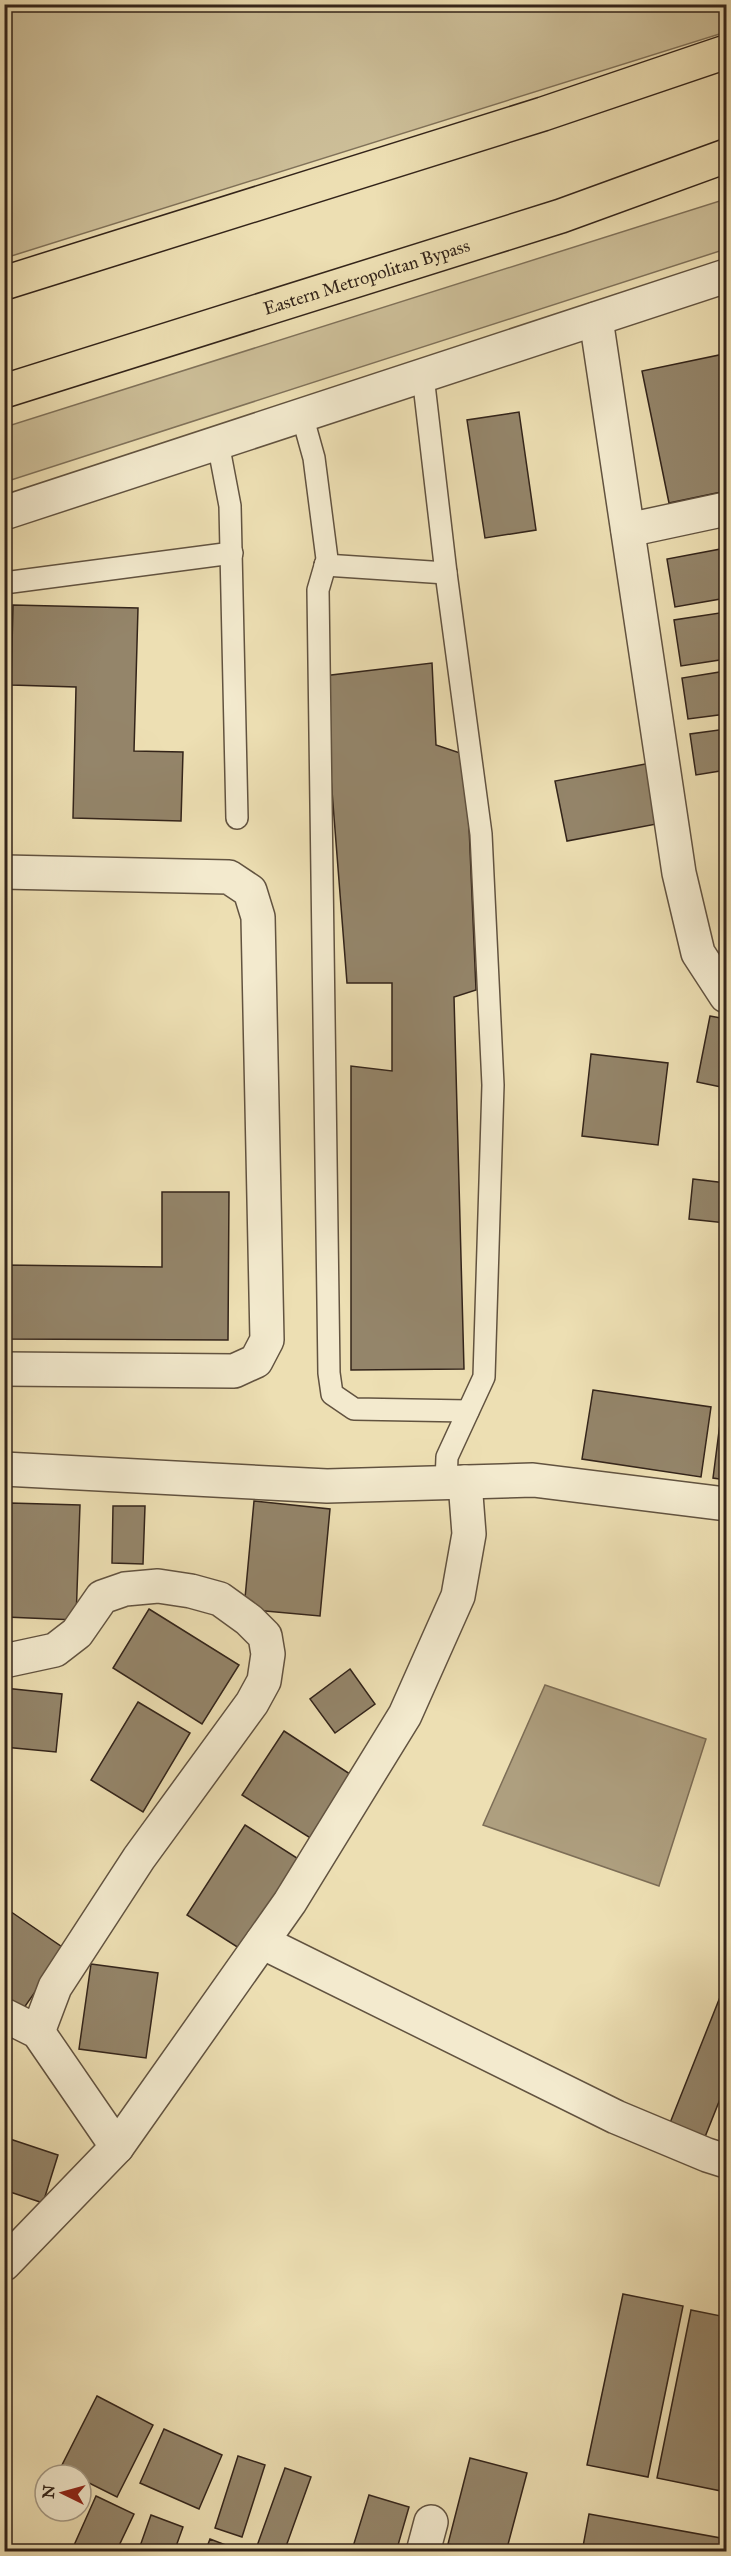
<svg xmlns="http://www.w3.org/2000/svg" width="731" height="2556" viewBox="0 0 731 2556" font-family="'IM FELL Great Primer',serif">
<rect width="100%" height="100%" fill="#eddfb3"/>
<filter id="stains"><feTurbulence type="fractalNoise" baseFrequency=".00333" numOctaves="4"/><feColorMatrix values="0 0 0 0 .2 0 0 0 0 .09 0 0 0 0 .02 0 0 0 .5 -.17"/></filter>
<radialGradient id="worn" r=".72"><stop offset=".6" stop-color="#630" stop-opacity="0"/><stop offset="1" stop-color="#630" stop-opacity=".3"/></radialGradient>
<!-- green -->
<g fill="#cdbf99" stroke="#80725a" stroke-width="1.5">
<path d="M5,4H726V32L5,258Z"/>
<path d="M726,199V249L5,482V427Z"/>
</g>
<!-- water -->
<path fill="#ae9f7f" stroke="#7d6e57" stroke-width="1.5" d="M545,1685L706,1739L659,1886L483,1825Z"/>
<!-- building -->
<g fill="#94856a" stroke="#33241a" stroke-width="1.5">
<path d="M724,354L726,366V491L669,503L642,371Z"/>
<path d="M519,412L536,530L485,538L467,420Z"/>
<path d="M726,548V598L675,607L667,559Z"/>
<path d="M13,605L138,608L134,751L183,752L181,821L73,818L76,687L11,685Z"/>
<path d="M726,612V659L681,666L674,620Z"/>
<path d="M432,663L436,745L466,755L476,990L454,997L464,1369L351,1370V1066L392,1071V983H347L323,676Z"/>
<path d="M726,671V714L688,719L682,678Z"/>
<path d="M726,729V770L696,775L690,734Z"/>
<path d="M656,762L667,822L567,841L555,781Z"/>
<path d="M710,1016L726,1019V1088L697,1082Z"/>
<path d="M591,1054L668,1063L658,1145L582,1136Z"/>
<path d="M693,1179L726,1183V1223L689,1219Z"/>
<path d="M162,1192H229L228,1340L4,1339V1265L162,1267Z"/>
<path d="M593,1390L711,1407L701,1477L582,1459Z"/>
<path d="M722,1408L726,1409V1480L713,1478Z"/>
<path d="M254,1501L330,1509L320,1616L244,1609Z"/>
<path d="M10,1503L80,1505L76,1620L6,1617Z"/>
<path d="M113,1506H145L143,1564L112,1563Z"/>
<path d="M149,1609L239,1665L202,1724L113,1668Z"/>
<path d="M350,1669L375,1704L335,1733L310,1699Z"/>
<path d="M4,1688L62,1694L56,1752L4,1747Z"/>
<path d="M138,1702L190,1733L143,1812L91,1780Z"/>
<path d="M284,1731L353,1776L312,1839L242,1795Z"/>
<path d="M245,1825L300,1860L242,1950L187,1915Z"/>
<path d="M4,1907L65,1949L19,2015L4,2004Z"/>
<path d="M91,1964L158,1973L146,2058L79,2049Z"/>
<path d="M726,1982V2084L701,2147L666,2133Z"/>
<path d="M4,2137L58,2155L43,2203L4,2190Z"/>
<path d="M623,2294L683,2306L648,2477L587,2465Z"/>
<path d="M691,2310L726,2317V2492L657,2478Z"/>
<path d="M97,2396L153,2425L117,2497L81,2479V2475H73L60,2469Z"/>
<path d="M164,2429L222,2455L199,2509L140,2483Z"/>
<path d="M238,2456L265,2465L242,2537L215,2528Z"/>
<path d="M470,2458L527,2473L506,2552H478L448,2544Z"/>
<path d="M285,2468L311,2477L284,2552H271L257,2546Z"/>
<path d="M369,2495L409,2507L396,2552L352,2550Z"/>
<path d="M96,2496L134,2514L116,2552H71Z"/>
<path d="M589,2514L726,2539V2552H582Z"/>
<path d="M151,2515L183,2527L174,2552H138Z"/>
<path d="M210,2539L244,2552H205Z"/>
</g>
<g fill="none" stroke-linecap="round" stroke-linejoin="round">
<defs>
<g id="service">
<path d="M423,376L446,573L481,834L493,1085L484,1377L447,1457L446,1483"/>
<path d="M302,415L314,458L327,559L318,590L329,1373L332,1394L354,1409L468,1411"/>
<path d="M218,443L230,506L237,818"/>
<path d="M325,565L446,573"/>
<path d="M4,583L232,553"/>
</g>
<g id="minor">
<path d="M596,319L679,873L698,953L726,996"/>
<path d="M628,530L726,509"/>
<path d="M4,872L229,877L250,891L258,917L267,1340L256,1361L234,1371L4,1369"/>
<path d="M4,1469L327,1486L533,1480L726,1504"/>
<path d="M4,1661L55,1650L77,1633L102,1597L125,1589L158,1586L191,1591L220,1599L249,1620L265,1636L268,1654L264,1681L252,1703L139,1858L55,1987L38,2032"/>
<path d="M262,1942L616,2117L707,2155L726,2161"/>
<path d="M4,2015L38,2032L117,2147"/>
<path d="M4,2264L117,2147L290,1902L405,1715L458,1596L469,1534L465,1482"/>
<path d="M423,2552L431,2522"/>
</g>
<path id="tertiary" d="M4,513L726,276"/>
<g id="primary">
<path d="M4,283L543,114L726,52"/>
<path id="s1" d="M4,391L561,216L726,156"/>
</g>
</defs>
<!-- service casing -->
<use href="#service" stroke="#625340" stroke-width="24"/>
<!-- minor casing -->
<use href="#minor" stroke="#625340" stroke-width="36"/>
<!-- tertiary casing -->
<use href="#tertiary" stroke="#625340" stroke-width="36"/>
<!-- primary casing -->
<use href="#primary" stroke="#33241a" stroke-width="36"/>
<!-- service -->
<use href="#service" stroke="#f3eace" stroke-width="21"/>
<!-- minor -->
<use href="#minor" stroke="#f3eace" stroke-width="33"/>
<!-- tertiary -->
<use href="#tertiary" stroke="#f3eace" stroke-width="33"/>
<!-- primary -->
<use href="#primary" stroke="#eddfb3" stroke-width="33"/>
</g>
<g text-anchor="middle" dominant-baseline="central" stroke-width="5" stroke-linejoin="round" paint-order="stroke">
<!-- street labels -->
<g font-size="18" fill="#33241a" stroke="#f3eace">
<text stroke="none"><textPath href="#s1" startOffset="380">Eastern Metropolitan Bypass</textPath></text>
</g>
</g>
<!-- margin -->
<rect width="731" height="2556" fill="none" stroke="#eddfb3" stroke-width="24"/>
<rect x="6" y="6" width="719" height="2544" fill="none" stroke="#33241a" stroke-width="3"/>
<rect x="12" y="12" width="707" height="2532" fill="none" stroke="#33241a" stroke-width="1.5"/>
<!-- north arrow -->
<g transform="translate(63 2493) rotate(275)"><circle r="28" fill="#f3eace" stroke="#a69b86" stroke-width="1.5"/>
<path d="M0-4.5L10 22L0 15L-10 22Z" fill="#8f2418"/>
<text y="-9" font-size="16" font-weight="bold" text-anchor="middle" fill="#33241a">N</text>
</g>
<rect width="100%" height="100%" filter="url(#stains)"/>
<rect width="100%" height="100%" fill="url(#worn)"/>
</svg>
